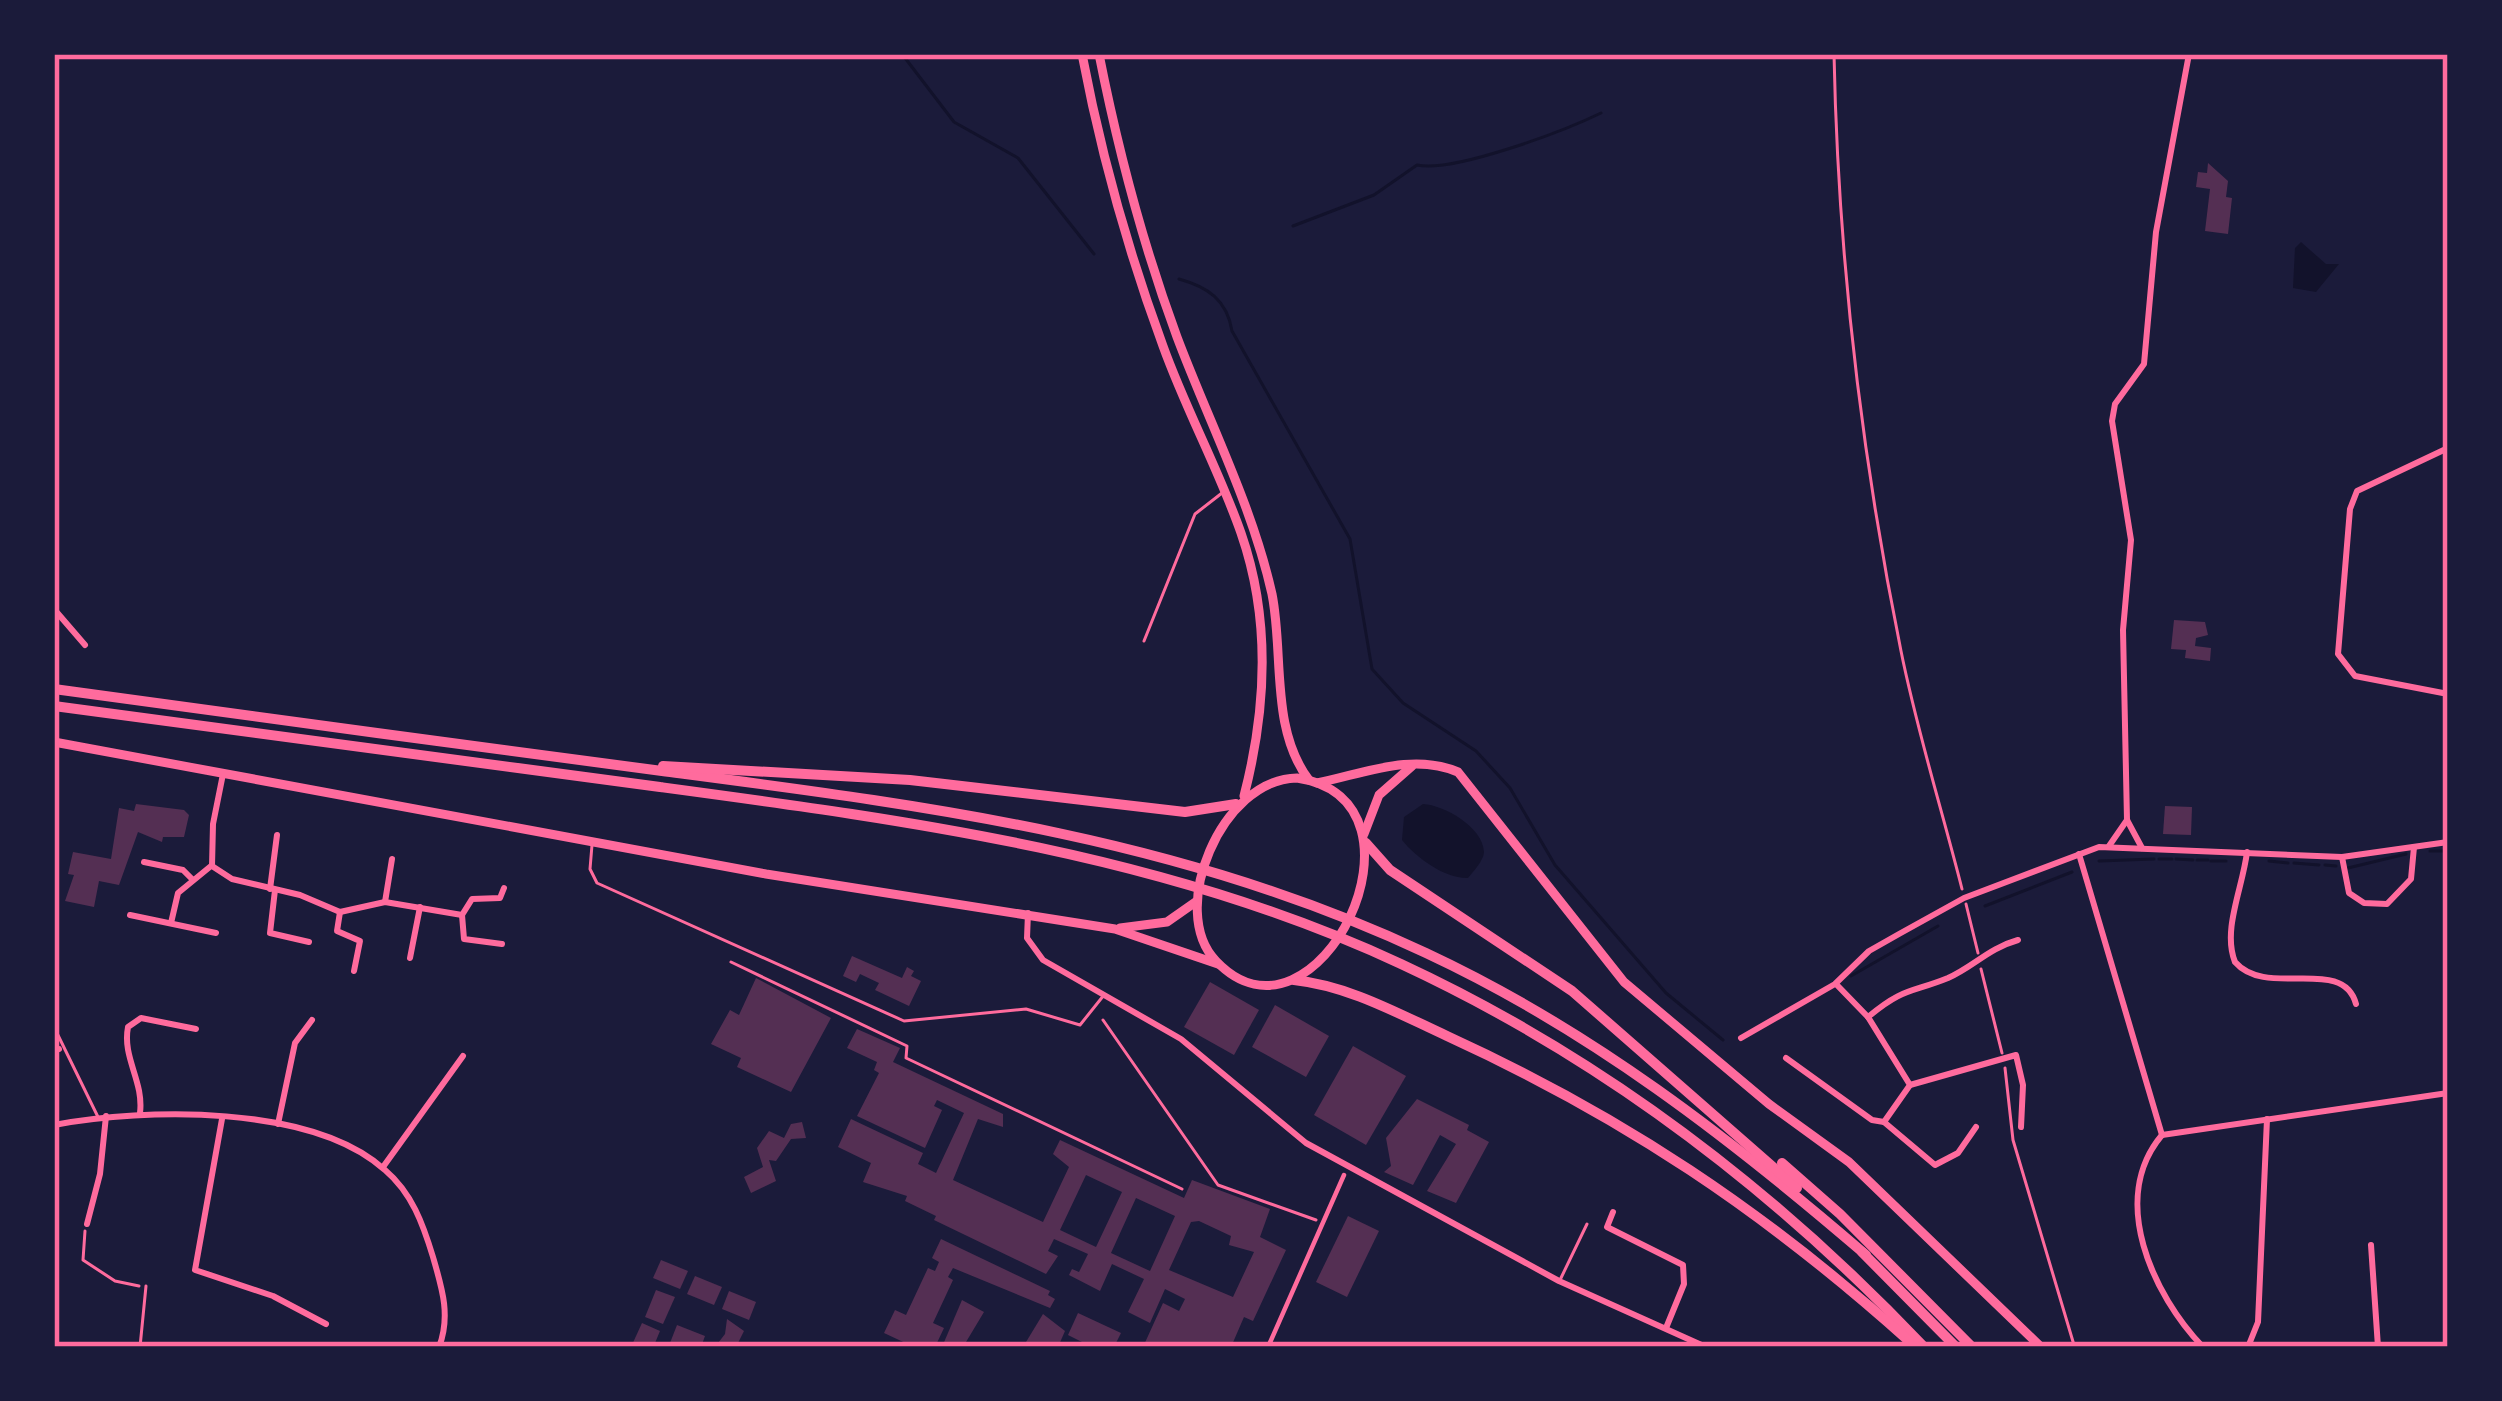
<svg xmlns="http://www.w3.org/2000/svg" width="2502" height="1401" viewBox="0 0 2502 1401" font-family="Manrope,sans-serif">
<rect width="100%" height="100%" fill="#1b1b3a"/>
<!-- water -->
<g fill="#12122b">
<path d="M2301,242L2326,264H2339L2316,292L2293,288L2295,248Z"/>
<path d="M1423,804C1444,805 1483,827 1484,852C1484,860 1473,872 1468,878C1446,879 1416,858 1402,840L1404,817Z"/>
</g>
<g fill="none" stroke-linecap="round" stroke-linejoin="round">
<!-- stream -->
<g stroke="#12122b" stroke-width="3">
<path d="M902,54L954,122L1018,158L1094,254"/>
<path d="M1293,226L1374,195L1417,165C1453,173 1564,131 1601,113"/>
<path d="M1179,279C1208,287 1227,300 1232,331L1350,539L1372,669L1403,703L1476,751L1510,788L1555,865L1666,993L1723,1040"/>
<path d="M2430,851H2448"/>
<path d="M2159,859H2172"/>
<path d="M2176,859L2193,860"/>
<path d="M2197,860H2208"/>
<path d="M2099,861L2154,859"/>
<path d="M2211,861H2226"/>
<path d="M2269,861L2288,863"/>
<path d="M2294,863L2319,865"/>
<path d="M2325,865L2336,866"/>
<path d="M2348,868L2406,854"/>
<path d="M1985,906L2072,872"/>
<path d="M1851,976L1938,926"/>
</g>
</g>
<!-- building -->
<g fill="#542f53" fill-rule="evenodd">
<path d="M2208,163L2228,181L2226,197L2232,198L2228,234L2205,231L2210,189L2196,187L2198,172L2207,173Z"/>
<path d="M2174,620L2205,622L2208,635L2196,638L2195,646L2211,648L2210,661L2185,658L2186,650L2171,649Z"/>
<path d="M136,804L184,810L189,815L184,837H163L162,842L138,832L119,885L99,881L94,907L65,901L74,875L68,874L73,852L111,859L119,808L134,811Z"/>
<path d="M2165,806L2192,807L2191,835L2163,834Z"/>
<path d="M852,956L902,978L907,967L914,971L911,976L921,981L909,1006L875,990L879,983L860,974L856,982L843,976Z"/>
<path d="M756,978L831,1018L791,1092L737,1067L741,1058L711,1044L730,1010L739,1015Z"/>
<path d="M1210,982L1259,1010L1234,1055L1184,1027Z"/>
<path d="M1275,1005L1329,1036L1306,1077L1252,1047Z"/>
<path d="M857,1029L900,1048L893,1062L1003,1114V1127L978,1119L953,1180L1043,1222L1069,1167L1053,1154L1060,1140L1184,1198L1192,1180L1270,1209L1260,1237L1286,1250L1253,1321L1244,1317L1231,1347H1143L1163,1303L1179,1311L1185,1299L1165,1289L1150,1323L1128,1312L1144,1279L1112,1264L1100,1291L1069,1275L1072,1269L1079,1272L1088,1254L1054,1239L1048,1251L1058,1256L1046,1274L934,1220L936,1216L905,1201L907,1196L863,1182L871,1163L838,1147L851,1119L923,1153L918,1164L936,1173L964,1113L937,1100L934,1106L942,1110L925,1148L857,1116L879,1073L874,1070L877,1062L847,1048ZM1086,1175L1122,1192L1096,1247L1060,1230ZM1136,1198L1175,1216L1150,1271L1111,1253ZM1199,1221L1231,1236L1229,1245L1254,1252L1233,1297L1169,1270L1191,1222Z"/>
<path d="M1353,1046L1406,1076L1366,1145L1314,1115Z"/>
<path d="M1417,1099L1469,1125L1467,1130L1489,1142L1456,1203L1427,1191L1456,1144L1440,1135L1413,1185L1384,1172L1391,1166L1386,1138Z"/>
<path d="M802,1122L806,1138L791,1139L776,1161L769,1160L776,1181L751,1193L744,1177L763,1167L757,1148L769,1131L784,1138L791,1124Z"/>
<path d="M1348,1216L1379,1231L1347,1297L1316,1282Z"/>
<path d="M941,1239L1050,1291L1048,1295L1055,1299L1050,1308L953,1268L948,1277L953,1280L933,1323L944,1328L935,1347H914L884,1333L895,1310L906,1315L928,1268L935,1271L939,1262L932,1258Z"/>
<path d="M661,1260L688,1271L680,1289L653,1278Z"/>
<path d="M695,1276L722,1287L714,1305L687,1294Z"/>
<path d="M656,1290L675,1297L663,1324L645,1317Z"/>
<path d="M729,1291L756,1302L749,1320L722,1309Z"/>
<path d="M962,1300L984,1312L963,1347H942Z"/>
<path d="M1078,1313L1121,1333L1114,1347H1092L1068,1335Z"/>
<path d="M1043,1314L1065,1331L1058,1347H1023Z"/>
<path d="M727,1319L744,1331L736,1347H715L725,1334Z"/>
<path d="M642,1323L660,1331L655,1343L631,1347Z"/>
<path d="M677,1325L705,1336L701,1347L670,1343Z"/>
</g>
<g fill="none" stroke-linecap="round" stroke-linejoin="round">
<!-- path -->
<g stroke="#ff6b9d" stroke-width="3">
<path d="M1834,54C1838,255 1861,454 1901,651C1917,731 1942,810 1962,889"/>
<path d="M1966,904L1978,953"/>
<path d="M731,962L907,1046L906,1058L1182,1189"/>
<path d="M1981,969L2002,1053"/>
<path d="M1103,1020L1218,1185L1316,1220"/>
<path d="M2005,1068L2013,1140L2074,1345"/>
<path d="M85,1231L83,1260L115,1281L139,1286"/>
</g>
<!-- service -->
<g stroke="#ff6b9d" stroke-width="3">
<path d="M1144,641L1195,514L1222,493"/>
<path d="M592,845L590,869L597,883L904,1021L1026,1009L1080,1025L1104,995"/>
<path d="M54,1027L98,1117"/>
<path d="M1560,1280L1587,1224"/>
<path d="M140,1347L146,1286"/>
</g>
<!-- pedestrian -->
<path stroke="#ff6b9d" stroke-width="4.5" d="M1268,1347L1344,1175"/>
<!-- minor -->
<g stroke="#ff6b9d" stroke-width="6">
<path d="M2448,448L2357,491L2350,509L2338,654L2355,676L2448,694"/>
<path d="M54,609L85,645"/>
<path d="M223,774L213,824L212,866L232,879L300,895L340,912L385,902L462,915L472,899L500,898L504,888"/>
<path d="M2109,846L2127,820"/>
<path d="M2142,848L2127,820L2123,630L2131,540L2112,421L2115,404L2144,364L2156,232L2189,54"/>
<path d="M2247,852C2243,887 2222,930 2235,962C2267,999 2343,955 2356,1004"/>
<path d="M2079,854L2162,1135"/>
<path d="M2342,857L2349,893L2364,903L2387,904L2411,879L2414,847"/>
<path d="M144,862L183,870L192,879"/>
<path d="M270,889L277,835"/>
<path d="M275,890L270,933L309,942"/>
<path d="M385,902L392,859"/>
<path d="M340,912L337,931L360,941L354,971"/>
<path d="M1028,913L1027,938L1043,960L1181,1039L1306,1143L1559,1281L1706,1347"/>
<path d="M130,915L216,933"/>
<path d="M462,915L464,939L502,944"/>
<path d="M171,923L178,893L211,866"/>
<path d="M410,958L420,907"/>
<path d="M1836,984L1868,1017L1910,1085L1884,1122L1935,1165L1958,1153L1976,1127"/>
<path d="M1868,1017C1904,987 1911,993 1948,978C1973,967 1989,948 2018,940"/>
<path d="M1741,1038L1835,984L1869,951L1899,934L1964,898L2099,847L2342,857L2448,842"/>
<path d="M54,1050L59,1049"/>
<path d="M1786,1058L1872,1120L1884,1122"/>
<path d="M1910,1085L2016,1055L2023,1085L2021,1127"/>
<path d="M140,1113C144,1081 122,1058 128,1027L141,1018L196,1029"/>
<path d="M222,1119L195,1270L273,1296L326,1324"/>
<path d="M278,1124L295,1043L312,1020"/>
<path d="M54,1125C145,1108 312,1104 385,1170C412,1193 423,1224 433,1257C442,1288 451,1316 439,1347"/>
<path d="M2162,1135L2448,1093"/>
<path d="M2162,1135C2108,1199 2153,1295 2203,1347"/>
<path d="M383,1167L463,1056"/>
<path d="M1613,1212L1607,1227L1683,1265L1684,1284L1666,1328"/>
<path d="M87,1224L100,1174L106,1116"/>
<path d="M2371,1245L2378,1347"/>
<path d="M2248,1347L2258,1322L2267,1119"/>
</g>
<!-- primary -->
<g stroke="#ff6b9d" stroke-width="9">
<path d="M54,742L766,874L1115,929L1218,964"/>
<path d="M1317,783C1363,774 1412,752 1458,772L1624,982L1769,1104L1849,1162L2041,1347"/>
<path d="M1364,834L1379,795L1412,766"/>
<path d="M1120,928L1167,922L1197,901"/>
</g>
<!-- trunk -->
<g stroke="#ff6b9d" stroke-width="9">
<path d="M1082,54C1101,154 1128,251 1163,346C1186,410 1219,470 1241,533C1271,619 1266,711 1244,796"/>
<path d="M1099,54C1118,150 1143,245 1177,337C1209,422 1252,505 1272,594C1284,654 1270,729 1309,780"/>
<path d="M1297,778C1446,800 1316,1066 1216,961C1167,911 1221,779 1297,778Z"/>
</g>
<!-- motorway -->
<g stroke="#ff6b9d" stroke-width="10">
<path d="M54,689C257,717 459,744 662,771C928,806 1180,837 1426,953C1589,1029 1730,1138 1866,1255"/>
<path d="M54,706C256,733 458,760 660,787C913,821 1168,855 1401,964C1599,1056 1774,1189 1924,1347"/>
<path d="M663,766L910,780L1185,812L1236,804"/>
<path d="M1366,843L1390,870L1572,991L1797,1188"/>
<path d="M1294,980C1349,986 1397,1013 1447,1036C1624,1117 1764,1211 1909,1341"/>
<path d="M1782,1163L1840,1214L1972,1347"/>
<path d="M1862,1252L1956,1347"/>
</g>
</g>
<!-- border -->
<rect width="2502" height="1401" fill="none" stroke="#1b1b3a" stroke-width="114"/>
<rect x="57" y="57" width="2388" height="1287" fill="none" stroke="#ff6b9d" stroke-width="4.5"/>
</svg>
